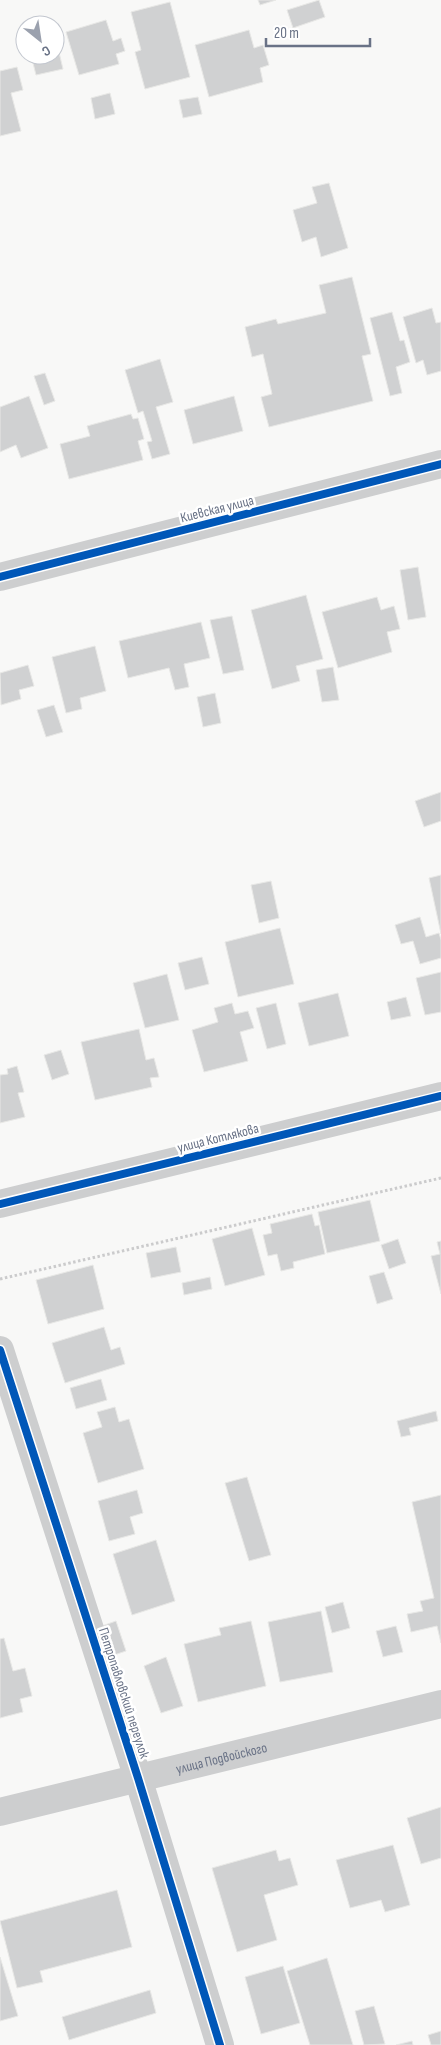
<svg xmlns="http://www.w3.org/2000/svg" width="441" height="2045" viewBox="0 0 441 2045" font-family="'Sofia Sans Condensed',sans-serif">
<rect width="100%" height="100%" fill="#f8f8f7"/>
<!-- building -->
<g fill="#d0d1d2" stroke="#e8e8e6">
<path d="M258,0H276L260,5Z"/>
<path d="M319,0L325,17L293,28L287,10Z"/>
<path d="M170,2L190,77L145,89L135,52L141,50L131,12Z"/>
<path d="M106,20L113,41L121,38L125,51L116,54L119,64L79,75L66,32Z"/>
<path d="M249,30L254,48L263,45L269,65L260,68L263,82L209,97L195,45Z"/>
<path d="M55,36L63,69L36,75L31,55H55Z"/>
<path d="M17,67L23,90L11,93L21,131L0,136V71Z"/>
<path d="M110,93L115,114L95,119L91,98Z"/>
<path d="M198,97L202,114L183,118L179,100Z"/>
<path d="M329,183L348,248L321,257L316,237L302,242L293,210L317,203L312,187Z"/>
<path d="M352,277L371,354L362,356L373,401L269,427L261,397L272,394L263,354L252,357L245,327L276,319L278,324L326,313L319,285Z"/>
<path d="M432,308L436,323L441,322V371L427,375L423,360L416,363L403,317Z"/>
<path d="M392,312L400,341L404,340L410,362L396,367L402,393L390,396L370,318Z"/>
<path d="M160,359L173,402L156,407L170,454L152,459L147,442L152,441L143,411L138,413L125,370Z"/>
<path d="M45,373L55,401L44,405L34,376Z"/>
<path d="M29,396L48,448L21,458L16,445L0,452V407Z"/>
<path d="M234,396L243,431L193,444L184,410Z"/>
<path d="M131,414L133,419L138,418L144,439L138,441L143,460L69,479L60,444L90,436L87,426Z"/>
<path d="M418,567L426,617L408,620L400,570Z"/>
<path d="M306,595L323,659L296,666L300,681L272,689L251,610Z"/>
<path d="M377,597L381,610L394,606L400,629L387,632L392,652L338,668L322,612Z"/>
<path d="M232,616L244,670L223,674L210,620Z"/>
<path d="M201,622L210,658L184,664L189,687L175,690L169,668L128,678L119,641Z"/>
<path d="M95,646L106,691L80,698L82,709L66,713L52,657Z"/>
<path d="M28,665L34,686L19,690L21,699L1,705L0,673Z"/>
<path d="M333,667L339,700L322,702L316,670Z"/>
<path d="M215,693L221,723L203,727L197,697Z"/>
<path d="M54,705L63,732L46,737L37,710Z"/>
<path d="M441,792V821L424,827L415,801Z"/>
<path d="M441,875V934L429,878Z"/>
<path d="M271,881L279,918L259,923L251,885Z"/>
<path d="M420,917L426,937L439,933L441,940V958L420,964L413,941L401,944L395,925Z"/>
<path d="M280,928L294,984L238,997L225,942Z"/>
<path d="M202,957L209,984L185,990L178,963Z"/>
<path d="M441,972V1012L425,1015L416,978Z"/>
<path d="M167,974L179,1020L145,1028L133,983Z"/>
<path d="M338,993L349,1036L309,1046L298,1003Z"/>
<path d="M406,997L411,1016L391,1020L387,1002Z"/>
<path d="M232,1003L235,1014L248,1011L254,1028L240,1032L248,1061L204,1072L192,1030L218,1022L214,1008Z"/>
<path d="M276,1003L286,1044L267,1049L256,1008Z"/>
<path d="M139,1029L146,1060L154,1058L159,1077L150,1078L152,1087L95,1100L81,1042Z"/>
<path d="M61,1050L69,1074L52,1080L44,1055Z"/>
<path d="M17,1066L24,1092L18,1093L25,1117L0,1123V1075L8,1074L7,1069Z"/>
<path d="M370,1200L380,1241L327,1253L318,1212Z"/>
<path d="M312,1214L315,1226L319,1225L325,1254L293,1262L294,1268L281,1271L277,1254L268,1256L263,1235L272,1233L270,1224Z"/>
<path d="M252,1228L265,1275L225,1286L212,1239Z"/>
<path d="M398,1239L406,1263L389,1269L381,1245Z"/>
<path d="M441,1241V1294L431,1256L440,1254L437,1242Z"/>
<path d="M176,1247L181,1272L151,1278L146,1253Z"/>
<path d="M93,1265L104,1309L48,1324L36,1280Z"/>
<path d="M384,1272L393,1299L377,1304L369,1276Z"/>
<path d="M210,1277L212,1289L184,1295L182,1283Z"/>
<path d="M104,1327L111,1350L120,1347L125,1364L65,1383L52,1343Z"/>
<path d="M101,1379L107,1400L76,1409L70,1388Z"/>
<path d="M115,1407L119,1422L129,1419L144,1469L98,1483L83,1433L102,1427L97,1412Z"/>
<path d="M436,1411L438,1421L409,1428L411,1435L401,1437L397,1421Z"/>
<path d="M247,1477L271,1555L249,1561L225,1483Z"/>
<path d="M137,1490L143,1513L130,1517L135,1534L109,1541L98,1501Z"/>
<path d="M441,1495V1643L437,1626L411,1632L407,1614L423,1611L420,1601L434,1598L412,1502Z"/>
<path d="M156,1540L175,1601L132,1615L113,1554Z"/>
<path d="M343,1602L350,1628L332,1633L325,1607Z"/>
<path d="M321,1611L333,1672L280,1682L268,1622Z"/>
<path d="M116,1621L126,1651L111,1656L102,1626Z"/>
<path d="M251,1621L266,1686L198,1702L184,1644L221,1635L219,1628Z"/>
<path d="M396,1626L403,1652L383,1657L376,1631Z"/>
<path d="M4,1638L13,1671L25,1668L32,1696L20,1699L23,1712L0,1718V1639Z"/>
<path d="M166,1657L183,1706L161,1713L144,1666Z"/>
<path d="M441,1807V1858L421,1864L407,1818Z"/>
<path d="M393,1845L410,1905L385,1912L381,1900L350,1908L336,1860Z"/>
<path d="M276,1850L279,1861L290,1858L298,1885L264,1895L277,1940L237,1952L212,1868Z"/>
<path d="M117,1890L132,1947L40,1971L43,1982L17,1988L0,1921Z"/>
<path d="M0,1957L18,2016L0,2021Z"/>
<path d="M327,1958L353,2045H310L287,1971Z"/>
<path d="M283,1966L300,2023L261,2034L245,1977Z"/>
<path d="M150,1990L156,2013L69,2040L62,2017Z"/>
<path d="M374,2006L385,2044L364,2045L355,2011Z"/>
<path d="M441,2031V2045H431L428,2035Z"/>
<path d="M412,2041L413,2045H396Z"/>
</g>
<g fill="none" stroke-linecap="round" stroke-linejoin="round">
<!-- path -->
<path stroke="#cbcbcc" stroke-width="3" stroke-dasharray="2.5 2.5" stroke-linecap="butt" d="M0,1279L441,1178"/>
<!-- minor -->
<g stroke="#cdcecf" stroke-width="28">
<path d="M0,577L441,464"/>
<path d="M0,1204L441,1096"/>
<path d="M0,1350L138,1778L220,2045"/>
<path id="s1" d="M0,1812L441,1704"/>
</g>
<defs>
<g id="cycleway">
<path d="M0,577L441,464"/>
<path d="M0,1204L441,1096"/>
<path d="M0,1350L138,1778L220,2045"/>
</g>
</defs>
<!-- cycleway casing -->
<use href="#cycleway" stroke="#fff" stroke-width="11"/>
<!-- cycleway -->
<use href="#cycleway" stroke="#0057b8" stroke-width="8"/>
</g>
<g text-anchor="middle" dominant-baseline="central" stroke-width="5" stroke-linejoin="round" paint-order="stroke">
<!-- street labels -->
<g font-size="14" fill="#697286" stroke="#fff">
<text transform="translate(217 509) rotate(-14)">Киевская улица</text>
<text transform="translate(218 1138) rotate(-14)">улица Котлякова</text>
<text transform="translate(124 1693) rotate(72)">Петропавловский переулок</text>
<text stroke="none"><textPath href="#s1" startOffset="228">улица Подвойского</textPath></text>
</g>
</g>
<!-- north arrow -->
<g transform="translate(40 40) rotate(150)"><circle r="24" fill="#ffffff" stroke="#c3c7cf"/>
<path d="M0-4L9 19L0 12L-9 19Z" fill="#9ba1ae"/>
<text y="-8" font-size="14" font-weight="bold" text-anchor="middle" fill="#697286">С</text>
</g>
<!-- scale -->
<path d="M266 38v8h104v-8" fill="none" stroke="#697286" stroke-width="2.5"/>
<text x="274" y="38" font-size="15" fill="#697286" stroke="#ffffff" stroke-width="4" paint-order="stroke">20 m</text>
</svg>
